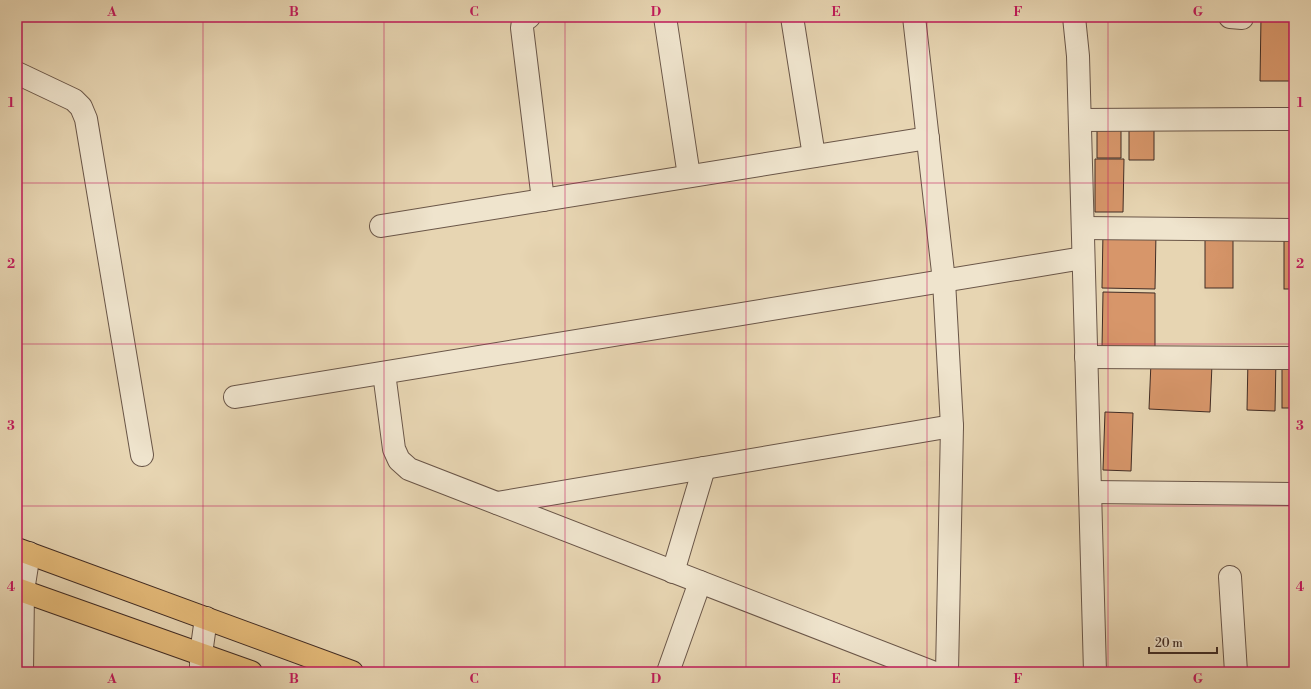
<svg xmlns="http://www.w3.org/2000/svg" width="1311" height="689" viewBox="0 0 1311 689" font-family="'Libre Bodoni',serif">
<rect width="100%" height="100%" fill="#e7d5b2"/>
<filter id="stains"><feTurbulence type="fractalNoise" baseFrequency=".005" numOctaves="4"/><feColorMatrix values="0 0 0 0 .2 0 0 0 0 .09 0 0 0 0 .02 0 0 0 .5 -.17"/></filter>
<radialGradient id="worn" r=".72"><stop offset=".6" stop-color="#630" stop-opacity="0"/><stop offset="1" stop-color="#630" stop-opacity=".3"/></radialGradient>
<!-- building -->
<g fill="#d7966a" stroke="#412c24">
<path d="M1261,17H1294V81H1260Z"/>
<path d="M1097,121L1121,122V158H1097Z"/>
<path d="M1154,121V160H1129V122Z"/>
<path d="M1095,159H1124L1123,212H1095Z"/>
<path d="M1103,232L1156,233L1155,289L1102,288Z"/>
<rect x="1205" y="236" width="28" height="52"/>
<rect x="1284" y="237" width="10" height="52"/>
<path d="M1103,292L1155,293V349L1102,348Z"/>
<path d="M1248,358H1276L1275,411L1247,410Z"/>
<rect x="1282" y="360" width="12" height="48"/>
<path d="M1151,362L1212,364L1210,412L1149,409Z"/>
<path d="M1105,412L1133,413L1131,471L1103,470Z"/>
</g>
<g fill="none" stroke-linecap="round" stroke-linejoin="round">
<defs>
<g id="street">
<path d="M529,17L523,21L522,28L543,200"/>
<path d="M665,17L689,176"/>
<path d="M792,17L814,156"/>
<path d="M914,17L944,281L952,426L947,672"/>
<path d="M1074,17L1078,56L1095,672"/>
<path d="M1230,17L1242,18"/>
<path d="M17,73L74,100L81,107L86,119L142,455"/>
<path d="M1080,120L1294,119"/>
<path d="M381,226L928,138"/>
<path d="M1083,228L1294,230"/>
<path d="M1086,357L1294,358"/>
<path d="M384,373L394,449L399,460L409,469L932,672"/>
<path d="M235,397L1083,258"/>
<path d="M1090,492L1294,494"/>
<path d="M497,503L952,426"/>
<path d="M673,572L704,468"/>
<path d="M1230,577L1236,672"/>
<path d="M22,672L23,591L29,553"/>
<path d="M201,672V654L206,618"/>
<path d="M668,672L700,582"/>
</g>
<g id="primary">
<path d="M17,549L352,672"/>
<path d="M17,589L251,672"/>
</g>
</defs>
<!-- street casing -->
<use href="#street" stroke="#6a5648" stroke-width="24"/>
<!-- primary casing -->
<use href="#primary" stroke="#412c24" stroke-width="24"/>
<!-- street -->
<use href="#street" stroke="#efe4cd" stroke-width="22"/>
<!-- primary -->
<use href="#primary" stroke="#e4ba79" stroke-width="22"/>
</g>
<!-- grid -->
<path fill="none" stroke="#c2185b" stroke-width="1" stroke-opacity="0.55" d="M203,17V672M384,17V672M565,17V672M746,17V672M927,17V672M1108,17V672M17,183H1294M17,344H1294M17,506H1294"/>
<!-- margin -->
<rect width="1311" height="689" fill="none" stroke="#e7d5b2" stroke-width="44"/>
<!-- scale -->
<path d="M1149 647v6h68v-6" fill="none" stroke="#412c24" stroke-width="2"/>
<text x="1155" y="647" font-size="12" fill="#412c24" stroke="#efe4cd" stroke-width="3" paint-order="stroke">20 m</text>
<rect x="22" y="22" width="1267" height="645" fill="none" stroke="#c2185b" stroke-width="1.5"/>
<g font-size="13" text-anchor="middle" font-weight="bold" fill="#c2185b">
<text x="112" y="16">A</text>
<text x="294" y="16">B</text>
<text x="474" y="16">C</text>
<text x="656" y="16">D</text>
<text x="836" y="16">E</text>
<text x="1018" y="16">F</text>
<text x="1198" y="16">G</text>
<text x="11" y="107">1</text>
<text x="1300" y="107">1</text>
<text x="11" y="268">2</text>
<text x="1300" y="268">2</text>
<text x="11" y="430">3</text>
<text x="1300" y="430">3</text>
<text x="11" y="591">4</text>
<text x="1300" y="591">4</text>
<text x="112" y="683">A</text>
<text x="294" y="683">B</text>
<text x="474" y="683">C</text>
<text x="656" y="683">D</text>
<text x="836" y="683">E</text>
<text x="1018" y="683">F</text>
<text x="1198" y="683">G</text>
</g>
<rect width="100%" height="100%" filter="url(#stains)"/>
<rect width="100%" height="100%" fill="url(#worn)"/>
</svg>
